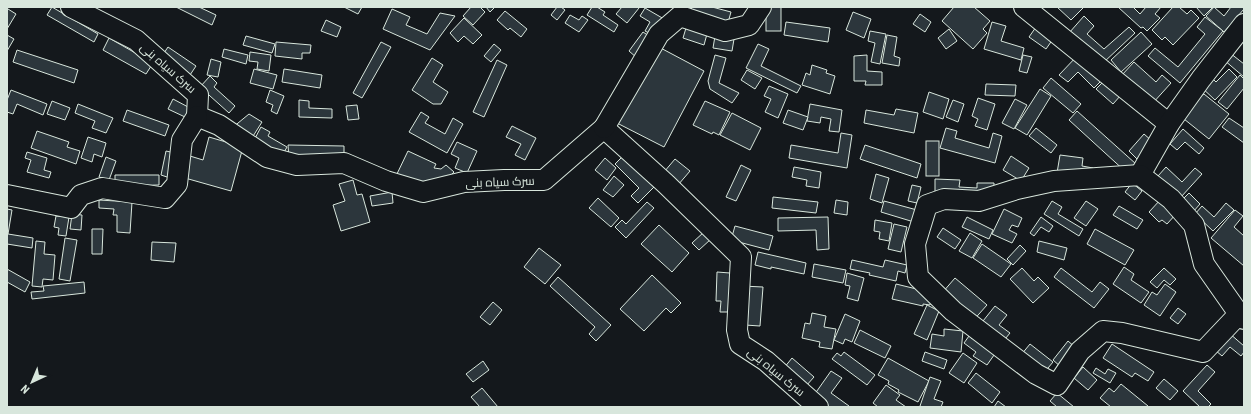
<svg xmlns="http://www.w3.org/2000/svg" width="1251" height="414" viewBox="0 0 1251 414" font-family="'Roboto Condensed',Cairo,sans-serif">
<rect width="100%" height="100%" fill="#14181c"/>
<!-- building -->
<g fill="#2c363c" stroke="#d8e6dc">
<path d="M52,7L98,34L94,42L47,15Z"/>
<path d="M176,7H199L216,15L212,25Z"/>
<path d="M344,7H362L358,14Z"/>
<path d="M471,7H480L485,12L473,25L463,16Z"/>
<path d="M486,7H495L490,12Z"/>
<path d="M557,7H561L565,10L557,20L551,15Z"/>
<path d="M592,7H597L605,12L603,15L618,25L614,32L587,15Z"/>
<path d="M622,7H638L639,8L627,23L616,14Z"/>
<path d="M692,7H712L731,12L727,26L689,16Z"/>
<rect x="766" y="7" width="15" height="24"/>
<path d="M954,7H974L990,21L983,29L987,33L973,49L942,21Z"/>
<path d="M1057,7H1084L1071,20Z"/>
<path d="M1118,7H1133L1140,14L1146,7H1161L1155,14L1160,18L1147,31L1143,27L1141,28Z"/>
<path d="M1173,7H1179L1187,14L1191,10L1199,18L1173,45L1165,37L1162,40L1152,30Z"/>
<path d="M1196,7H1213L1204,16Z"/>
<path d="M1214,7L1224,16L1231,7H1244V9L1224,32L1206,16Z"/>
<path d="M645,8L664,19L655,36L645,31L650,22L640,16Z"/>
<path d="M8,9L16,14L7,29V11Z"/>
<path d="M392,9L410,17L406,25L427,34L440,13L455,16L430,50L383,29Z"/>
<path d="M505,11L527,29L521,37L510,28L508,30L497,20Z"/>
<path d="M853,12L871,19L864,38L846,30Z"/>
<path d="M920,14L931,22L925,32L913,24Z"/>
<path d="M570,15L579,20L582,16L588,20L579,32L565,23Z"/>
<path d="M1084,16L1094,26L1087,34L1104,49L1129,27L1135,33L1103,63L1069,33Z"/>
<path d="M1205,17L1223,31L1180,83L1148,56L1155,48L1178,67L1205,34L1197,27Z"/>
<path d="M464,18L482,35L473,44L464,36L458,42L450,33Z"/>
<path d="M326,20L341,27L337,37L321,31Z"/>
<path d="M786,22L830,28L828,42L784,35Z"/>
<path d="M992,22L1006,26L1001,41L1024,48L1021,60L984,49Z"/>
<path d="M1036,27L1053,39L1046,49L1029,37Z"/>
<path d="M686,28L707,34L704,45L683,38Z"/>
<path d="M949,29L957,41L946,49L938,38Z"/>
<path d="M870,31L886,34L880,64L871,62L875,43L868,41Z"/>
<path d="M643,32L652,38L637,58L629,51Z"/>
<path d="M1141,32L1152,44L1121,72L1111,60Z"/>
<path d="M7,35L14,39L7,51Z"/>
<path d="M887,35L897,37L894,56L900,58L899,66L882,63Z"/>
<path d="M246,36L275,44L272,53L243,45Z"/>
<path d="M715,36L734,39L732,51L713,48Z"/>
<path d="M109,38L153,63L146,74L103,50Z"/>
<path d="M276,42L311,45L310,53H302V59L275,56Z"/>
<path d="M381,42L391,47L362,98L353,93Z"/>
<path d="M494,44L501,50L491,62L484,56Z"/>
<path d="M758,44L769,49L761,66L801,86L797,93L746,68Z"/>
<path d="M655,45L704,71L664,147L615,122Z"/>
<path d="M168,47L196,66L188,78L162,56Z"/>
<path d="M224,49L248,55L246,64L222,57Z"/>
<path d="M17,50L78,70L74,83L13,62Z"/>
<path d="M250,52L271,55L269,71L257,69L258,62L249,61Z"/>
<path d="M1230,53L1244,64V77L1224,60Z"/>
<path d="M715,55L726,58L719,83L739,93L732,103L710,89L708,81Z"/>
<path d="M867,55V71L882,72V85H865L866,81H854V56Z"/>
<path d="M1023,55L1032,57L1027,73L1019,71Z"/>
<path d="M1078,55L1103,79L1094,88L1078,72L1068,82L1059,75Z"/>
<path d="M432,58L443,65L433,82L448,92L441,104H433L412,90Z"/>
<path d="M211,59L221,62L218,77L207,75Z"/>
<path d="M497,60L507,65L484,117L473,112Z"/>
<path d="M1134,62L1156,82L1162,75L1171,83L1152,104L1121,76Z"/>
<path d="M812,65L827,70L826,73L835,76L830,94L802,85L806,73L810,75Z"/>
<path d="M254,69L277,75L273,89L250,83Z"/>
<path d="M284,69L322,75L320,88L282,82Z"/>
<path d="M1229,69L1237,77L1215,100L1200,86L1210,76L1216,82Z"/>
<path d="M747,70L762,78L755,89L741,80Z"/>
<path d="M1240,75L1244,79V88L1227,109L1218,102Z"/>
<path d="M210,76L217,83L214,87L235,106L229,113L200,87Z"/>
<path d="M1051,78L1081,104L1073,113L1043,88Z"/>
<path d="M1105,80L1121,95L1113,104L1096,89Z"/>
<path d="M986,84L1016,85L1015,96L985,95Z"/>
<path d="M769,86L788,94L778,118L765,112L771,99L764,96Z"/>
<path d="M1040,89L1051,96L1027,135L1015,128Z"/>
<path d="M11,90L47,104L43,115L17,104L13,114L7,112V100Z"/>
<path d="M270,90L284,96L277,114L271,111L273,105L266,102Z"/>
<path d="M929,92L949,99L943,119L923,112Z"/>
<path d="M1204,94L1229,114L1209,139L1179,115L1194,96L1202,95Z"/>
<path d="M978,98L995,104L987,130L975,126L978,119L972,116Z"/>
<path d="M173,99L190,108L185,117L168,109Z"/>
<path d="M1015,99L1027,105L1014,129L1002,123Z"/>
<path d="M299,100L309,101V108L332,109V118L299,117Z"/>
<path d="M953,100L964,104L958,122L946,117Z"/>
<path d="M52,101L70,108L65,120L47,114Z"/>
<path d="M705,101L730,112L719,135L713,132L712,134L693,125Z"/>
<path d="M78,104L113,118L106,133L92,128L95,121L75,113Z"/>
<path d="M810,104L842,110L839,132L829,131L831,119L821,117L820,123L807,121Z"/>
<path d="M357,105L359,119L348,120L346,106Z"/>
<path d="M896,109L918,113L914,133L864,123L866,110L894,115Z"/>
<path d="M127,110L169,125L165,136L123,121Z"/>
<path d="M788,110L808,117L803,130L783,123Z"/>
<path d="M1077,111L1136,164L1127,173L1069,120Z"/>
<path d="M421,112L429,117L425,123L445,134L453,118L463,124L447,153L409,132Z"/>
<path d="M732,113L761,128L750,150L720,135Z"/>
<path d="M249,114L262,122L250,141L232,128Z"/>
<path d="M1229,118L1244,128V143L1222,127Z"/>
<path d="M512,126L536,138L525,160L515,155L521,144L506,137Z"/>
<path d="M261,127L270,132L268,136L287,147L281,158L253,142Z"/>
<path d="M946,128L957,131L955,138L989,148L993,133L1002,136L995,163L940,148Z"/>
<path d="M1036,128L1057,145L1051,153L1029,136Z"/>
<path d="M1183,129L1204,148L1199,154L1185,142L1177,150L1170,144Z"/>
<path d="M37,131L69,142L67,147L80,151L76,164L31,148Z"/>
<path d="M841,133L852,135L847,168L789,158L791,145L838,153Z"/>
<path d="M1144,134L1152,141L1137,159L1129,151Z"/>
<path d="M88,137L106,143L102,157L94,154L92,162L81,158Z"/>
<path d="M209,137L243,147L231,191L185,178L190,156L203,160Z"/>
<rect x="926" y="141" width="13" height="35"/>
<path d="M457,142L477,151L467,173L455,168L459,158L451,154Z"/>
<path d="M288,145L344,146V160L289,159Z"/>
<path d="M865,145L921,164L917,178L860,159Z"/>
<path d="M166,151L175,153L170,178L161,175Z"/>
<path d="M408,151L436,164L434,168L441,169L446,165L454,172L448,178L426,188L395,178Z"/>
<path d="M27,152L47,158L44,170L51,172L49,178L27,172L31,160L25,158Z"/>
<path d="M624,155L655,186L638,203L631,196L639,188L615,164Z"/>
<path d="M1060,155L1083,158L1082,166L1093,168L1092,177L1057,173Z"/>
<path d="M1011,156L1029,168L1021,181L1003,170Z"/>
<path d="M106,157L116,161L109,180L99,177Z"/>
<path d="M605,158L616,168L607,180L595,170Z"/>
<path d="M675,159L690,171L678,185L664,172Z"/>
<path d="M741,165L751,170L736,201L726,197Z"/>
<path d="M794,167L821,172L819,188L806,186L807,180L792,177Z"/>
<path d="M1166,167L1182,182L1195,168L1202,174L1181,197L1158,176Z"/>
<path d="M876,174L889,178L882,203L870,199Z"/>
<path d="M115,175H159V185L107,186L115,181Z"/>
<path d="M614,176L624,185L613,197L603,190Z"/>
<path d="M935,179L960,180L959,187L977,188V183H994V196L935,194Z"/>
<path d="M353,180L357,195L362,194L370,222L341,231L333,205L345,201L339,184Z"/>
<path d="M1132,183L1142,191L1135,200L1125,192Z"/>
<path d="M912,185L921,187L917,203L908,201Z"/>
<path d="M392,192L393,203L372,206L370,196Z"/>
<path d="M1189,193L1200,204L1193,212L1183,199Z"/>
<path d="M773,197L818,202L816,213L772,208Z"/>
<path d="M598,198L619,218L611,227L589,208Z"/>
<path d="M1161,199L1176,214L1167,224L1162,220L1159,222L1149,212Z"/>
<path d="M99,200L132,202L130,233L117,232V215H113L114,209L99,208Z"/>
<path d="M836,200L848,202L847,215L834,213Z"/>
<path d="M884,201L917,210L914,222L881,212Z"/>
<path d="M1052,201L1062,207L1058,214L1083,229L1079,236L1044,214Z"/>
<path d="M1086,201L1098,209L1086,226L1074,218Z"/>
<path d="M647,202L654,208L626,238L615,227L622,220L626,224Z"/>
<path d="M1226,203L1234,210L1213,231L1195,214L1202,206L1214,217Z"/>
<path d="M1119,206L1143,220L1137,229L1113,215Z"/>
<path d="M7,209L12,210L8,234L33,238L32,248L7,244Z"/>
<path d="M1004,209L1022,218L1018,227L1012,225L1009,230L1017,234L1012,243L992,234Z"/>
<path d="M1235,210L1243,216L1234,227L1244,236V266L1211,238Z"/>
<path d="M72,214L82,215L81,230L70,229Z"/>
<path d="M56,216L69,217L66,236L58,235L59,228L54,227Z"/>
<path d="M828,217L829,249L817,250L816,230L778,231V218Z"/>
<path d="M967,217L993,230L989,239L962,227Z"/>
<path d="M1041,217L1053,226L1049,232L1041,227L1034,236L1030,233Z"/>
<path d="M875,220L892,223L889,241L879,239L880,232L874,231Z"/>
<path d="M894,224L907,227L901,252L888,249Z"/>
<path d="M659,225L689,253L672,272L641,244Z"/>
<path d="M735,226L773,236L769,250L731,240Z"/>
<path d="M943,228L961,240L955,249L937,237Z"/>
<path d="M92,229H103L102,254H92Z"/>
<path d="M1095,229L1134,250L1125,265L1087,244Z"/>
<path d="M704,232L711,239L699,250L692,243Z"/>
<path d="M970,233L982,241L972,258L959,251Z"/>
<path d="M65,238L77,240L70,281L59,279Z"/>
<path d="M36,241L45,242L44,254L55,255L53,280L43,279L42,287L32,286Z"/>
<path d="M1039,241L1067,248L1064,260L1037,252Z"/>
<path d="M152,242L176,243L174,262L151,260Z"/>
<path d="M982,244L1011,264L1001,277L973,258Z"/>
<path d="M1020,245L1026,251L1013,265L1007,259Z"/>
<path d="M539,248L561,265L545,284L524,267Z"/>
<path d="M758,252L806,263L804,274L771,267V269L755,265Z"/>
<path d="M852,260L883,267L885,260L907,265L905,273L898,271L896,281L869,275L870,273L850,269Z"/>
<path d="M814,264L846,270L843,283L812,277Z"/>
<path d="M1124,267L1134,274L1131,280L1149,292L1141,303L1113,284Z"/>
<path d="M1022,268L1034,281L1038,277L1049,288L1033,303L1010,279Z"/>
<path d="M1061,268L1092,292L1100,282L1109,289L1094,308L1054,277Z"/>
<path d="M1164,268L1176,279L1170,285L1164,280L1157,288L1150,282Z"/>
<path d="M7,269L30,282L25,292L7,282Z"/>
<path d="M717,272L730,273L729,312H720L721,301H716Z"/>
<path d="M847,273L864,278L858,301L847,298L850,286L845,285Z"/>
<path d="M652,275L681,303L671,313L666,308L644,331L620,309Z"/>
<path d="M558,277L611,325L596,341L589,334L595,327L550,286Z"/>
<path d="M955,278L987,305L971,323L942,293Z"/>
<path d="M84,282L85,293L32,299L31,292L44,291L43,286Z"/>
<path d="M896,284L933,293L930,305L923,304V306L892,299Z"/>
<path d="M1165,284L1176,292L1160,316L1144,305L1152,292L1157,295Z"/>
<path d="M742,286L763,287L760,326L745,325Z"/>
<path d="M493,302L502,310L490,325L480,317Z"/>
<path d="M927,305L939,311L927,340L914,334Z"/>
<path d="M995,306L1007,315L999,325L1010,333L1001,344L979,326Z"/>
<path d="M1178,308L1186,314L1178,324L1170,318Z"/>
<path d="M812,313L826,316L824,327L836,329L832,349L819,347L820,342L802,338L805,323L810,324Z"/>
<path d="M845,314L860,321L852,342L845,339L843,344L834,340Z"/>
<path d="M944,329L963,331L961,352L930,348L932,334L944,336Z"/>
<path d="M860,330L891,346L885,358L854,343Z"/>
<path d="M976,333L999,348L987,365L973,356L976,352L964,343L969,336L972,339Z"/>
<path d="M1229,333L1244,346V352L1241,356L1230,347L1222,356L1215,350Z"/>
<path d="M1068,341L1076,348L1061,367L1053,360Z"/>
<path d="M1030,344L1053,362L1043,374L1021,355Z"/>
<path d="M1112,344L1154,372L1148,381L1135,373L1132,377L1103,358Z"/>
<path d="M844,352L875,375L867,385L832,359L837,353L841,356Z"/>
<path d="M925,352L947,360L944,369L922,361Z"/>
<path d="M963,353L977,363L964,383L949,373Z"/>
<path d="M792,358L814,377L806,386L784,368Z"/>
<path d="M888,358L929,381L918,402L898,392L899,390L888,384L889,381L878,375Z"/>
<path d="M483,361L489,370L473,382L466,374Z"/>
<path d="M1207,365L1215,372L1198,391L1211,404L1208,407H1200L1183,391Z"/>
<path d="M1083,367L1097,380L1088,390L1074,378Z"/>
<path d="M1096,368L1105,374L1108,369L1116,373L1110,383L1093,373Z"/>
<path d="M831,371L842,378L831,393L849,406L847,407H825L812,398Z"/>
<path d="M976,373L1000,392L992,403L968,383Z"/>
<path d="M930,377L941,381L934,399L943,402L941,407H923L920,406Z"/>
<path d="M1164,379L1178,391L1170,400L1156,388Z"/>
<path d="M1121,384L1148,406L1147,407H1111L1100,398L1109,388L1114,392Z"/>
<path d="M886,385L900,395L896,400L906,407H878L873,403Z"/>
<path d="M482,388L498,407H480L471,397Z"/>
<path d="M1057,393L1074,407H1057L1050,401Z"/>
<path d="M998,401L1006,407H994Z"/>
</g>
<g fill="none" stroke-linecap="round" stroke-linejoin="round">
<defs>
<g id="minor">
<path d="M71,7L136,40L198,95L197,116L219,125L267,157L297,165L344,163L386,181L423,192L464,182L504,180H544L604,128L666,184L741,257L737,330L740,344L766,361L818,407"/>
<path d="M1024,7L1169,124"/>
<path d="M604,128L659,34L680,16L725,31L749,25L761,7"/>
<path d="M1140,175L1169,124L1201,79L1244,24"/>
<path d="M7,195L71,208L81,195L102,188L165,198L177,184L182,140L197,116"/>
<path d="M1239,314L1203,352L1122,333L1103,331L1080,351L1057,385L1036,374L953,311L918,277L915,244L927,205L944,199L979,201L1017,189L1054,181L1140,175L1171,199L1194,225L1204,264L1239,314L1244,319"/>
</g>
</defs>
<!-- minor casing -->
<use href="#minor" stroke="#d8e6dc" stroke-width="22"/>
<!-- minor -->
<use href="#minor" stroke="#14181c" stroke-width="20"/>
</g>
<g text-anchor="middle" dominant-baseline="central" stroke-width="3" stroke-linejoin="round" paint-order="stroke">
<!-- street labels -->
<g font-size="12" fill="#d8e6dc" stroke="#14181c">
<text transform="translate(168 68) rotate(41)">سرک سیاه بنی</text>
<text transform="translate(500 182) rotate(-2)">سرک سیاه بنی</text>
<text transform="translate(776 372) rotate(39)">سرک سیاه بنی</text>
</g>
</g>
<!-- border -->
<rect width="1251" height="414" fill="none" stroke="#d8e6dc" stroke-width="16"/>
<!-- north arrow -->
<g transform="translate(32 382) rotate(224)" stroke="#14181c" stroke-width="3" paint-order="stroke">
<path d="M0-3L7 15L0 10L-7 15Z" fill="#d8e6dc"/>
<text y="-6" font-size="11" font-weight="bold" text-anchor="middle" fill="#d8e6dc">N</text>
</g>
</svg>
